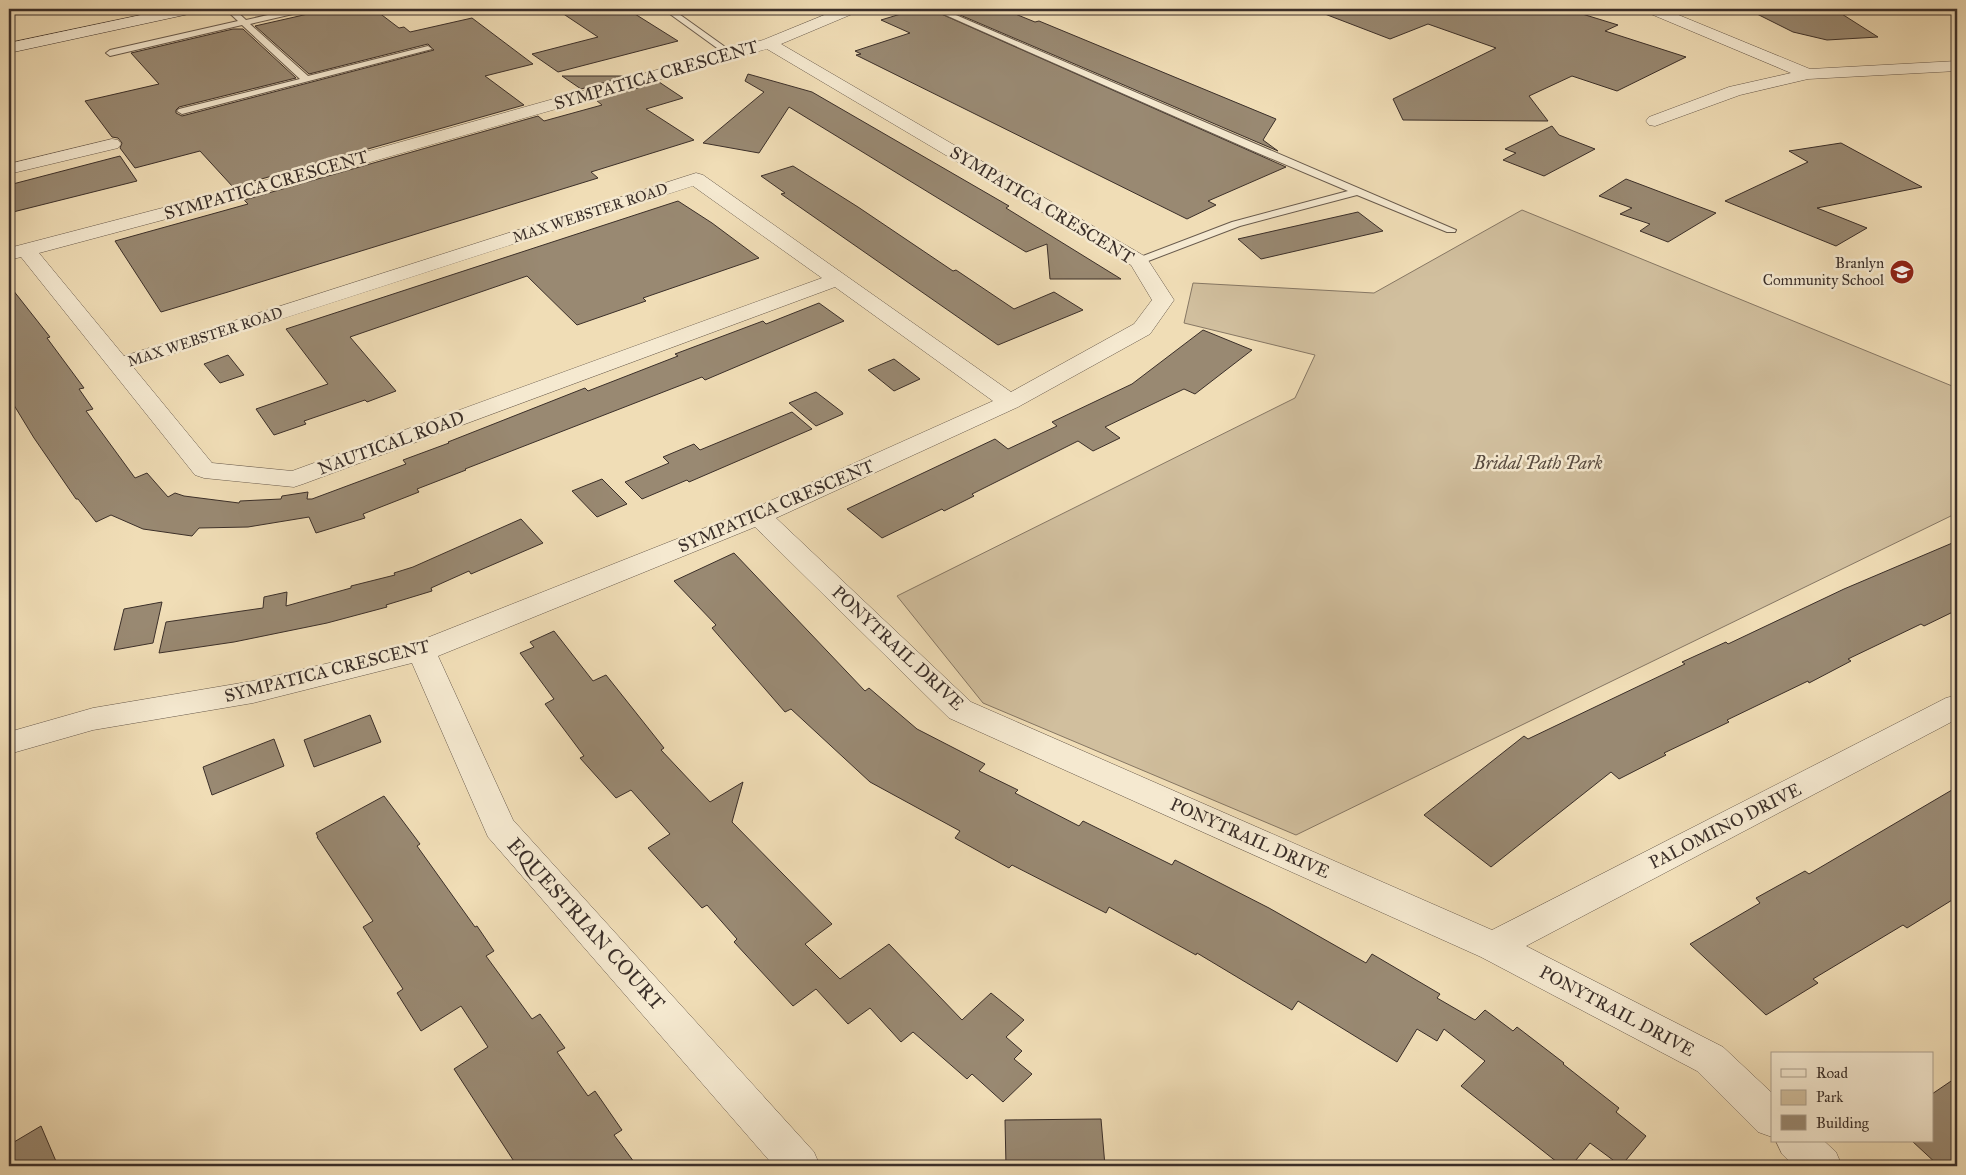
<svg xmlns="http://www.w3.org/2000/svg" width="1966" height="1175" viewBox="0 0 1966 1175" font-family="'IM FELL Great Primer',serif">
<rect width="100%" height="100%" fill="#f0ddb6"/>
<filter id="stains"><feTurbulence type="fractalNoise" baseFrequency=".004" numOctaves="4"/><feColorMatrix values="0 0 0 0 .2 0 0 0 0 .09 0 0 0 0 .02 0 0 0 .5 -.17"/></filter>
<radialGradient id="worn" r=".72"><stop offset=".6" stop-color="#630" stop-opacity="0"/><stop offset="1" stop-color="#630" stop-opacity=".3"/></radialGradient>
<!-- green -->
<path fill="#d1bf9e" stroke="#867764" d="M1522,210L1957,388V513L1296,835L983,703L897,596L1295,398L1315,355L1184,323L1193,283L1374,293Z"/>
<!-- building -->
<g fill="#998972" stroke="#3b2f29">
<path d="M330,9H374L399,28L404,27L410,32L472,18L533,64L485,76L524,105L233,187L200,151L135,168L120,148L122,143L118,138L112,137L85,101L159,84L131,53L233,29H243L296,78L179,107L176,110V113L182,116L434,50L428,44L309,74L255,26Z"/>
<path d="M556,9H627L678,41L558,72L532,54L598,37Z"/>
<path d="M917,9H930L1286,167L1208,201L1216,205L1187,219L856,55L861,54L855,51L910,33L881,20Z"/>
<path d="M946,9H1003L1035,22L1039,21L1276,119L1263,140L1278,151Z"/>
<path d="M1318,9H1566L1618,25L1605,31L1686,57L1617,91L1572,76L1529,96L1548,121L1403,120L1393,99L1496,48L1428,24L1390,39L1317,11Z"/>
<path d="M1747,9H1834L1878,37L1827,40L1793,32Z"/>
<path d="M748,74L812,92L1009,206L1006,208L1121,279H1050L1047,244L1026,252L789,107L759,153L703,143L764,92L745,81Z"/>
<path d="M562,76H628L581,89Z"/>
<path d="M659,82L683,98L646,109L694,140L591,172L598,178L228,292L161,312L115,241L248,204L244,200L538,116L544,121L602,105L596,100Z"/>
<path d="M1552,126L1559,135L1595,149L1544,176L1503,160L1516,153L1505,149Z"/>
<path d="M1841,143L1922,187L1817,208L1867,228L1836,246L1725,201L1808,162L1789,151Z"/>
<path d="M120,156L137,181L9,213V185Z"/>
<path d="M793,166L858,207L953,271L956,270L1014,309L1054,292L1083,310L998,345L781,194L785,193L761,176Z"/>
<path d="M1626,179L1716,213L1668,242L1640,231L1650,224L1620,214L1632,208L1599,196Z"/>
<path d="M678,201L712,223L759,258L643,298L646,301L577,325L527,276L350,337L396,391L367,402L365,400L304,421L306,424L274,435L256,409L328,384L286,329Z"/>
<path d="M1358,212L1383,231L1261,259L1238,239Z"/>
<path d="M9,285L50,337L47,338L84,388L79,389L93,409L86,411L135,478L147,473L168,497L175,493L184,496L239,503L240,501L281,499L282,496L308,492L307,499H312L406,464L403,460L449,443L448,442L585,388L588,391L678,356L675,354L763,321L766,324L819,303L844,321L705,380L702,377L465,469L466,470L417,489L419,492L363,514L365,518L316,533L309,517L248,527L199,528L192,536L143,529L111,515L96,522L78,499H76L34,438L9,397Z"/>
<path d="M1203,330L1252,350L1195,394L1184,389L1105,427L1120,438L1093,451L1078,441L972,494L974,496L944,511L942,509L882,538L847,509L995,439L1008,449L1057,426L1052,422L1132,384Z"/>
<path d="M228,355L244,375L220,383L204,364Z"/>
<path d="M894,359L920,379L894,391L868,370Z"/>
<path d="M816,392L842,412L843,414L816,426L789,403Z"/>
<path d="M792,412L812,429L689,482L687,480L642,499L625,482L669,463L663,457L694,444L700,450Z"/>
<path d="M602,479L627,504L597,517L572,491Z"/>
<path d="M521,519L543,543L471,574L469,571L431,588L432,591L386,605L387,607L327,623L234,642L159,653L166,622L263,608L264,597L287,592L286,606L351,588V586L395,575L394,573L413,567Z"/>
<path d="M1957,541V610L1924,626L1921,624L1848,659L1851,661L1809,683L1808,681L1727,720L1729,722L1664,753L1666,755L1619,779L1611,772L1491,867L1424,815L1524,736L1528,739L1685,664L1682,662L1726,642L1728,644L1844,589Z"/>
<path d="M734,553L865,691L869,688L917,729L985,764L979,771L1018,790L1015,793L1079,826L1083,821L1172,865L1175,860L1269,908L1366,963L1372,954L1440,994L1437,998L1475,1020L1485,1010L1513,1031L1517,1027L1564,1063L1563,1064L1619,1108L1616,1112L1646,1136L1621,1166L1590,1143L1571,1166H1562L1461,1086L1485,1061L1444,1029L1437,1041L1417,1029L1397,1062L1298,1001L1292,1010L1197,953L1196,955L1109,907L1106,913L1012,865L1009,868L955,838L960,831L870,782L791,709L785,712L712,628L716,625L674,581Z"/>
<path d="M162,602L153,643L114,650L124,609Z"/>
<path d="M554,631L593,681L606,675L664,748L661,750L710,802L743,782L732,822L832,924L805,944L840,979L889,944L962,1020L991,993L1024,1020L1006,1037L1022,1051L1014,1059L1032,1074L1003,1102L972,1074L967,1079L913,1032L901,1042L870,1008L848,1024L816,989L793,1006L734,942L737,939L707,905L702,908L648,848L670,834L631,790L616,798L580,758L584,756L545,704L554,699L520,653L534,647L530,642Z"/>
<path d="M370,715L381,742L314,767L304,740Z"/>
<path d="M274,739L284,766L212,795L203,767Z"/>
<path d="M1957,787V897L1907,928L1903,925L1813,979L1818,983L1766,1015L1690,944L1760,903L1756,898L1805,871L1809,874Z"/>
<path d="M384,796L420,844L417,846L475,927L477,926L494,951L486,956L532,1019L540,1014L565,1048L557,1052L588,1096L595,1091L622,1130L614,1135L637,1166H517L454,1069L488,1047L461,1006L421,1031L397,993L403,989L363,927L373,921L317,837H318L316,833Z"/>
<path d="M1957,1077V1166H1939L1912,1141H1932V1094Z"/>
<path d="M1101,1119L1105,1166H1006L1005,1120Z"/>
<path d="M41,1126L58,1166H9V1145Z"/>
</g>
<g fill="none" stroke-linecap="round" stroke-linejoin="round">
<defs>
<g id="service">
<path d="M225,9H234L246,20L293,9H307L306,11L250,24L308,76L428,46L432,49L182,114L177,111L179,109L300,79L242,25L110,56L106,53L110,50L238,21Z"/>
<path d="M663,9H672L735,54L728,56Z"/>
<path d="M932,9H942L1456,230L1455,232H1447L1357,195L1240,226L1143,263H1135L1133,261L1135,259L1232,222L1348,191L1251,150Z"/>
</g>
<g id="minor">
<path d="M839,9H860L857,12L781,44L1146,257L1174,300L1150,334L1018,407L776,518L971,702L1492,930L1946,698L1957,695V719L1526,946L1723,1047L1772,1093V1137L1758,1132L1697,1071L1481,957L949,718L755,527L438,656L513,820L814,1152L820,1166H774L488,837L412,663L253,703L93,730L9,754V732L93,708L253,681L414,643L750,510L993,401L835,287L303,484L294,487L204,478L195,475L21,257L9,260V248L216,194L763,40ZM767,49L1131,265L1152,300L1134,324L1011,392L703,175L696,173L124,356L39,253L230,202ZM693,186L822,278L292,471L212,463L133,367Z"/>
<path d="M1644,9H1664L1810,69L1957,61V71L1808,79L1740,95L1655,126L1649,125L1646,121L1649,117L1729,87L1791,73L1646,12Z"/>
<path d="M112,139L118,140L121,144L118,148L9,174V164Z"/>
<path d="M1776,1141H1824L1836,1152L1842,1166H1794L1782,1154Z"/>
</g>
<path id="secondary" d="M169,9H197L194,12L189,14L9,53V43Z"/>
</defs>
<!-- service casing -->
<use href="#service" stroke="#685a4c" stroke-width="2"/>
<!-- minor casing -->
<use href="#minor" stroke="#685a4c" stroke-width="1"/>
<!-- secondary casing -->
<use href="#secondary" stroke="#3b2f29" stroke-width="1"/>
<!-- service -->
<use href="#service" fill="#f5e9d0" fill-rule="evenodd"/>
<!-- minor -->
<use href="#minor" fill="#f5e9d0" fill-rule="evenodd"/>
<!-- secondary -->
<use href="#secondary" fill="#f5e9d0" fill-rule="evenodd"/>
</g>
<!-- icons -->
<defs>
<symbol id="school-disc" viewBox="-11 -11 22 22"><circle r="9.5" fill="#8f2418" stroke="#f5e9d0"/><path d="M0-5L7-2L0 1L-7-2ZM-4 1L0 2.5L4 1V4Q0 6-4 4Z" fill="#fff"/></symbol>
</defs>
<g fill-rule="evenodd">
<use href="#school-disc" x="1888" y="258" width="28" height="28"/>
</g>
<g text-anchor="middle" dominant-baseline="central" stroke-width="5" stroke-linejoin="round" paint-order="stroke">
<!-- far-street labels -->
<g font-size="15" fill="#3b2f29" stroke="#f5e9d0">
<text transform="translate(590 213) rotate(-18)">MAX WEBSTER ROAD</text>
<text transform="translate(205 337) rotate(-18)">MAX WEBSTER ROAD</text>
</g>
<!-- far-poi labels -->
<g font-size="15" fill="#3b2f29" stroke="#f5e9d0" text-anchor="end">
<text x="1884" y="263">Branlyn<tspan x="1884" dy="17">Community School</tspan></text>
</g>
<!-- street labels -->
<g font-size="18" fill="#3b2f29" stroke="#f5e9d0">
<text transform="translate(656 75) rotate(-16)">SYMPATICA CRESCENT</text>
<text transform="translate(266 185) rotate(-16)">SYMPATICA CRESCENT</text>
<text transform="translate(1042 205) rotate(31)">SYMPATICA CRESCENT</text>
<text transform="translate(391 443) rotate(-20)">NAUTICAL ROAD</text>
<text transform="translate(776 506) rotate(-23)">SYMPATICA CRESCENT</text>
<text transform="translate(898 648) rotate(43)">PONYTRAIL DRIVE</text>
<text transform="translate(327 671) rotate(-14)">SYMPATICA CRESCENT</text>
<text transform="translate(1725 826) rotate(-27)">PALOMINO DRIVE</text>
<text transform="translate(1250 838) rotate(24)">PONYTRAIL DRIVE</text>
<text transform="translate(1617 1011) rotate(28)">PONYTRAIL DRIVE</text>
</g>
<!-- park labels -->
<g font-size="18" font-style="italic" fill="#594c40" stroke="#f5e9d0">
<text x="1538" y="463">Bridal Path Park</text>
</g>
<!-- near-street labels -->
<g font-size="21" fill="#3b2f29" stroke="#f5e9d0">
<text transform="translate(586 924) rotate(48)">EQUESTRIAN COURT</text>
</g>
</g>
<!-- margin -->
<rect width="1966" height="1175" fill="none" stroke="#f0ddb6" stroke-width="30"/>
<rect x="10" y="10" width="1946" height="1155" fill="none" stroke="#3b2f29" stroke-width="2.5"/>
<rect x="15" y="15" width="1936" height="1145" fill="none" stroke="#3b2f29"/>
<!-- legend -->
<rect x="1771" y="1052" width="162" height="90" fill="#f5e9d0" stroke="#ab9f8d"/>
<rect x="1781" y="1069" width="25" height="8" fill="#f5e9d0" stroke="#ab9f8d"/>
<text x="1816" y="1078" font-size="15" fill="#3b2f29">Road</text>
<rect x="1781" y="1090" width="25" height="15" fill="#d1bf9e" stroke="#ab9f8d"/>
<text x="1816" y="1102" font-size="15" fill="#3b2f29">Park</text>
<rect x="1781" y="1115" width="25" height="15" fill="#998972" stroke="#ab9f8d"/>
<text x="1816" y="1128" font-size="15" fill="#3b2f29">Building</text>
<rect width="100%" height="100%" filter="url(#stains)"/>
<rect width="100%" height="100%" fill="url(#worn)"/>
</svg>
